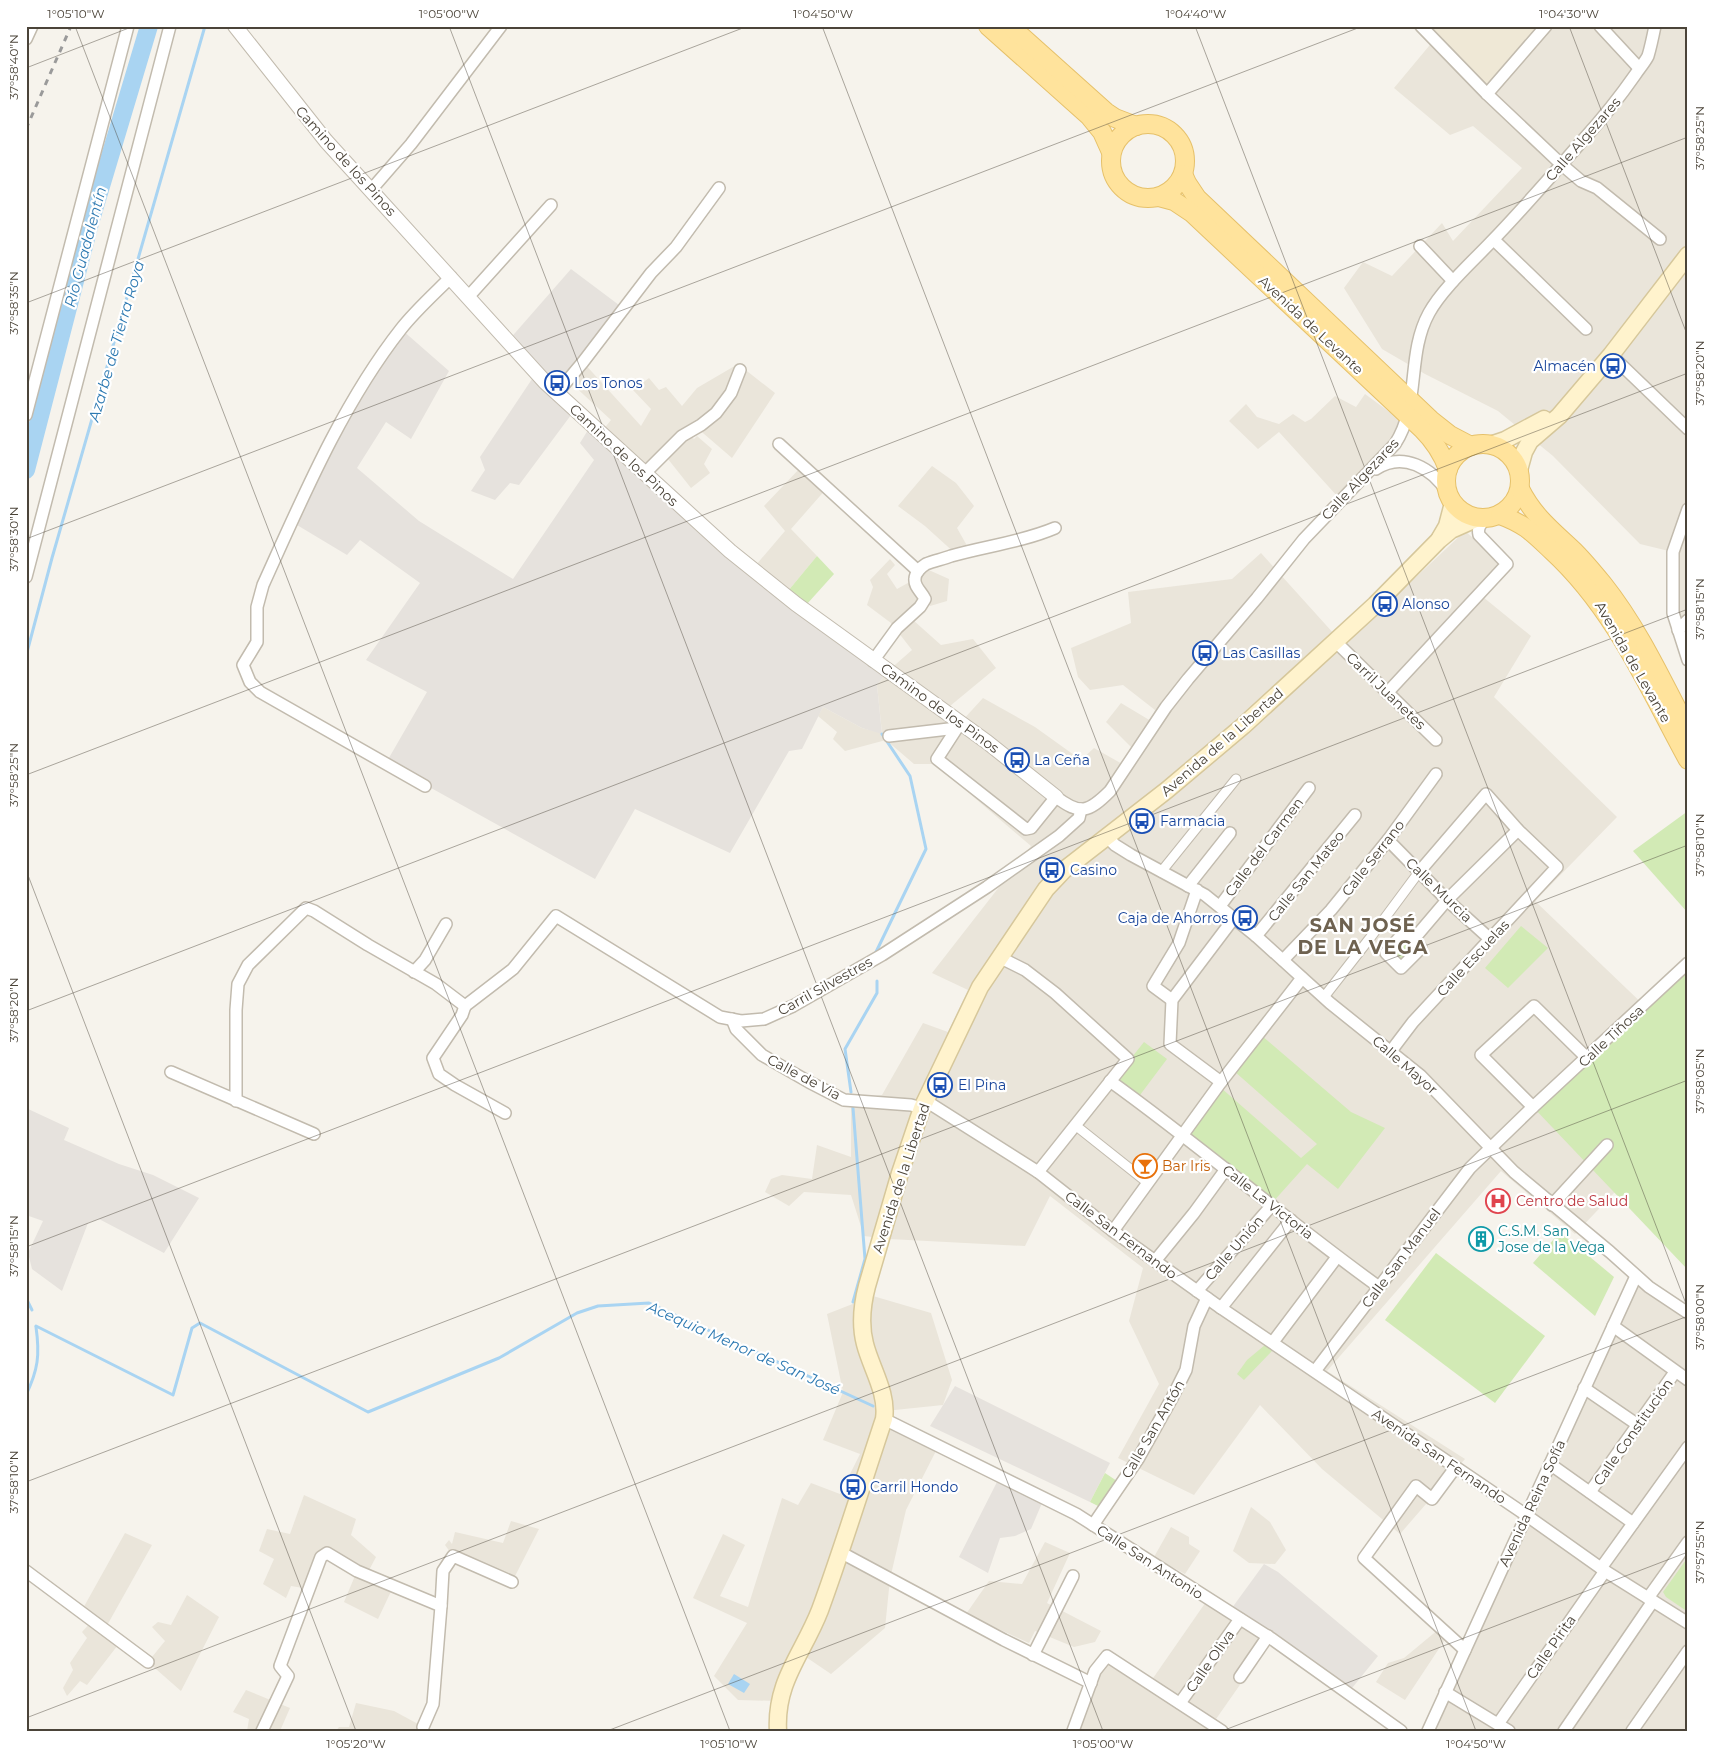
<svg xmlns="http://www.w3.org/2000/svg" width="1714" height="1757" viewBox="0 0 1714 1757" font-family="Montserrat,sans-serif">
<rect width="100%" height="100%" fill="#f6f3ec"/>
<!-- residential -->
<g fill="#eae5da">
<path d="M1420,26H1688V620L1678,630L1673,552L1640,544L1553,456L1498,411L1425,374L1382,349L1344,288L1363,262L1392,276L1442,223L1453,241L1522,168L1473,126L1450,135L1394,88L1434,40Z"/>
<path d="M583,362L641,426L651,409L633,390L649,378L659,390L666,387L682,406L697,388L738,364L775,393L732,458L696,427L690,435L694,439L697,436L712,449L704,464L710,473L691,488L664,454L648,471L603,430L611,420L571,383Z"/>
<path d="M1365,394L1399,419L1394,438L1338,497L1279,432L1258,449L1229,421L1246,404L1257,417L1279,424L1293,414L1305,422L1311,419L1335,396L1356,407Z"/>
<path d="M932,466L956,483L974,506L957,528L970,551L957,555L925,526L898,506Z"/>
<path d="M801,467L827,488L791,529L817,556L788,591L756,565L785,531L764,506Z"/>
<path d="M1465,531L1510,570L1483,597L1531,636L1494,697L1617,817L1535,901L1650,1011L1633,1173L1575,1234L1501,1171L1327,1371L1465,1459L1400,1534L1322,1469L1260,1405L1194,1495L1118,1458L1159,1384L1129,1321L1143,1268L1050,1196L1025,1246L889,1239L864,1236L851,1195L804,1192L789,1206L765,1192L771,1179L782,1175L812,1179L817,1145L851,1157V1100L882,1095L923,1023L948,1032L968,990L932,973L1031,846L935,764H914L886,740L845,751L833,739L837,732L818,716L823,707L862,728L882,733L877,685L888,671L912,650L891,623L867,605L873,587L870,580L890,559L895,565L887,574L897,589L915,579L922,567L949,579L947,601L930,606L925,600L913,620L941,645L973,639L996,668L944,711L961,722L983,698L1035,727L1081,760L1094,748L1124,765L1133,749L1106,722L1121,703L1151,721L1155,710L1123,685L1090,690L1078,677L1071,648L1131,623L1128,592L1232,579L1261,553L1344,645Z"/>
<path d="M1636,1276L1688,1313V1731H1428Z"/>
<path d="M873,1296L931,1313L952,1380L943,1405L885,1411L884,1419L939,1445L906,1510L890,1579L885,1628L831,1674L800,1653L779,1701L738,1700L714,1676L747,1623L693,1598L723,1534L745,1545L720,1596L748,1607L782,1498L798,1505L811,1483L840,1494L860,1454L823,1440L843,1392L827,1314Z"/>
<path d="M304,1495L356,1519L351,1535L376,1557L367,1574L394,1585L378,1619L344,1602L357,1571L326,1553L311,1582L303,1588L291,1586L286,1598L263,1584L274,1559L259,1551L267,1529L290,1534Z"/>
<path d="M1251,1507L1270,1522L1286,1550L1275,1564L1249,1563L1233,1551Z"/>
<path d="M511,1521L539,1529L512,1582L453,1556L445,1545L449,1540L452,1544L455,1532L503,1543Z"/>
<path d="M1171,1527L1189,1537V1544L1200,1551L1185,1574L1154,1557Z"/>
<path d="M125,1533L152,1545L105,1629L121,1641L87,1685L80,1681L67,1696L63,1688L73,1670L70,1663L87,1638L82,1632L93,1620L81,1612Z"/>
<path d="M1045,1542L1070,1553L1047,1603L1101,1631L1095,1642L1074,1647L1035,1631L1029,1643L966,1614L989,1581L1022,1584Z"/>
<path d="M187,1595L219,1617L181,1691L148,1662L165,1641L152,1627L158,1622L171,1625Z"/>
<path d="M1208,1599L1272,1639L1216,1719L1230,1731H1073L1107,1656L1149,1684Z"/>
<path d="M1439,1629L1444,1641L1405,1700L1376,1682L1388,1663L1404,1658Z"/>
<path d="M246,1690L290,1708L280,1731H247L249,1719L233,1712Z"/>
<path d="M356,1703L394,1711L431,1731H336L339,1727H349Z"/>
</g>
<!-- industrial -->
<g fill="#e6e2dd">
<path d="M571,269L623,308L558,393L645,473L888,671L877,685L882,734L862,728L823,707L802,749L789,751L730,853L635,809L595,879L386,763L427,692L366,660L420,583L360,540L347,555L297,525L322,458L401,329L449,371L411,439L386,422L357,468L419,521L513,579L594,460L580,443L588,430L571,415L519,485L510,483L495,500L471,491L485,470L480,457L536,373L508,341Z"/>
<path d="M26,1108L69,1128L64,1140L119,1164L153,1175L199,1198L164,1253L99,1219L88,1223L62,1291L32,1269L28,1253L43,1221L26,1215Z"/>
<path d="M955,1386L1110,1463L1090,1502L930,1426Z"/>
<path d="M998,1480L1042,1503L1031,1529L1015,1536L1000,1538L988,1573L959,1557Z"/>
<path d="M1264,1564L1278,1572L1378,1656L1348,1693L1229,1612Z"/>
</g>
<!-- education -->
<path fill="#efe8d6" d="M1422,26H1546L1487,94Z"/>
<!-- green -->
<g fill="#d2eab5">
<path d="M817,556L834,574L807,604L788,591Z"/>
<path d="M1688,811V913L1633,851Z"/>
<path d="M1521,926L1548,948L1508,988L1485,968Z"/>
<path d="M1406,938L1418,948L1401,965L1392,952Z"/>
<path d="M1688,962V1270L1533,1107Z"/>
<path d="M1261,1035L1351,1112L1385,1128L1338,1189L1307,1164L1272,1203L1184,1134L1220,1087L1301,1158L1317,1144L1234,1071Z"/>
<path d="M1144,1042L1167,1059L1137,1099L1113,1081Z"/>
<path d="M1560,1232L1614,1277L1595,1316L1533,1263Z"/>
<path d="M1436,1253L1545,1336L1495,1403L1385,1320Z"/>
<path d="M1265,1345L1270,1346L1272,1351L1244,1380L1237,1374L1247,1360Z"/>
<path d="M1105,1473L1117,1481L1100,1507L1090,1502Z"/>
<path d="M1688,1557V1612L1666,1597L1663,1592Z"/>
</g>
<!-- water -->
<path fill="#a9d4f2" d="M734,1674L750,1684L744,1693L728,1684Z"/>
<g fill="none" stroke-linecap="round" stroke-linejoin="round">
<!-- stream -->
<g stroke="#a9d4f2" stroke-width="3">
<path d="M26,656L52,558L205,26"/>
<path d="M876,952L926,849L910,776L882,734"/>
<path d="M851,1092L845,1049L877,993V981"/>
<path d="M26,1298L32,1310"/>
<path d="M853,1302L865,1259L853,1108"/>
<path d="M36,1326L173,1395L192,1328L200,1323L368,1412L499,1358L577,1313L598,1306L649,1303L873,1406"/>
<path d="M26,1395C38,1370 40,1355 36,1327"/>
</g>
<!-- river -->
<path stroke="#a9d4f2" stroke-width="18" d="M26,470L90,223L149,26"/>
<defs>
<g id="pedestrian">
<path d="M1161,872L1236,779"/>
<path d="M1324,997L1370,938L1419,872"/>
<path d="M1075,1125L1148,1183"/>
</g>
<g id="minor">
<path d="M1421,26L1487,94L1561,164L1581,181L1597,188L1660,239"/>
<path d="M1600,26L1639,68"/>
<path d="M26,39L32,26"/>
<path d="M1487,94L1546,26"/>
<path d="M371,190L411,144L501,26"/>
<path d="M1494,240L1586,329"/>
<path d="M1420,246L1453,281"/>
<path d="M469,296L551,205"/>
<path d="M1611,355L1688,429"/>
<path d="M557,393L583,362L651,273L676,247L719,188"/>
<path d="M26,415L128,26"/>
<path d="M779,444L918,571"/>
<path d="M1376,469C1403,451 1432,468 1448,493"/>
<path d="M645,473L682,436L701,425L716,413L731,393L740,370"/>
<path d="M1688,509L1673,552V613L1688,660"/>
<path d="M26,577L170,26"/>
<path d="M1678,630L1688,620"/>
<path d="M1336,642L1436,740"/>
<path d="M873,661L897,628L920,607L925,599C922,592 914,587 915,579C915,573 921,567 926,564C933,561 943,559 951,556C986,546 1022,542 1055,528"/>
<path d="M1387,693L1507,564L1479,535C1477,527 1481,524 1486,518"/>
<path d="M957,728L937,759L1026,829L1031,828L1056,797C1080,815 1088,813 1110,791L1166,707L1188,679L1257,598L1304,539L1395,444C1421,404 1406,355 1429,313C1442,289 1472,262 1491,242C1523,209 1553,174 1583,140C1602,119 1619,98 1635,75C1639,69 1645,62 1648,56C1651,46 1653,36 1655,26"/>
<path d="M889,736L957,728L960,724"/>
<path d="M425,786L260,692L250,682L243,665L257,642V607L263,585C302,499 342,404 401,329C415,311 434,294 451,277"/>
<path d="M1107,837L1115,845L1131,855L1205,895L1256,936L1330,1003L1421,1076L1514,1172L1610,1252L1649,1287L1688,1313"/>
<path d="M1388,840L1447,900L1490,939"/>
<path d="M1188,886L1230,833"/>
<path d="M1220,906L1309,788"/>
<path d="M1256,936L1355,815"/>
<path d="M1401,936L1413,940L1421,948L1401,968L1386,953Z"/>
<path d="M1413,940L1447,900L1518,830"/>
<path d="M999,957L1025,970L1055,993L1128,1059L1038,1172"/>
<path d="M1283,960L1331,910L1388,840L1436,774"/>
<path d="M414,972L425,960L446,924"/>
<path d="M1172,1000L1153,986L1179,943L1197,890"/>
<path d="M465,1006L513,969L556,916L720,1017L741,1021L764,1019L793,1006L882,955L987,887L1059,836L1079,818L1081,809"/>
<path d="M465,1006L462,1015L433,1058L439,1074L455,1085L505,1113"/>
<path d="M732,1019L736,1029L762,1055L809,1082L844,1100L911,1105L922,1108"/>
<path d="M1391,1051L1413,1022L1557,867L1518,830L1486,794L1419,872"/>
<path d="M171,1072L314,1134"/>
<path d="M1110,1081C1202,1147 1287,1221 1379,1287"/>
<path d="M1221,1082L1170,1044L1172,1000L1234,918"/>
<path d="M236,1101V1010L238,984L248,965L306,908L314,911L368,945L436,984L465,1006"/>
<path d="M926,1101L1038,1172L1113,1231L1221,1308L1526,1515L1605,1571L1688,1623"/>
<path d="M1533,1107L1481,1055L1534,1006L1587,1058"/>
<path d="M1552,1205L1607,1145"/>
<path d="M1113,1231L1221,1082L1302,978"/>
<path d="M1155,1261L1194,1213L1226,1169"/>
<path d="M1197,1291L1272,1205"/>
<path d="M1221,1308L1291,1220"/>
<path d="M1613,1326L1688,1380"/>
<path d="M1273,1342L1337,1257"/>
<path d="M1315,1371L1470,1168L1533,1107L1688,963"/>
<path d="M1584,1388L1638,1425"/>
<path d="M884,1419L1076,1514L1272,1639L1401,1731"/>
<path d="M1550,1464L1633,1523"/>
<path d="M1455,1468L1432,1499L1416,1486L1364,1558L1465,1650"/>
<path d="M1590,1492L1675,1372"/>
<path d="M1093,1525L1138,1459L1172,1398L1186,1370L1194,1326L1207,1298"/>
<path d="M840,1552L1004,1640L1091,1683"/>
<path d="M1601,1568L1688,1447"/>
<path d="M26,1571L148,1662"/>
<path d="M1648,1598L1688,1542"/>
<path d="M441,1606L443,1571L453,1556L512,1582"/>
<path d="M1033,1655L1073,1576"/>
<path d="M1240,1677L1268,1636"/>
<path d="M1445,1692L1509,1731"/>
<path d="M1180,1703L1240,1619"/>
<path d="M1498,1724L1605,1571"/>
<path d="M262,1731L288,1676L280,1666L321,1557L327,1553L357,1571L441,1606L433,1704L423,1727"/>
<path d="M1073,1731L1095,1671L1107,1656L1222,1731"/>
<path d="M1428,1731L1636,1276"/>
<path d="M1564,1731L1653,1601"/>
<path d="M1632,1731L1688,1651"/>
</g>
<path id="tertiary" d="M235,26L326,141L545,382L730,551L796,604L987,742L1056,797"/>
<g id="secondary">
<path d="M1490,445L1505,440L1544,419"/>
<path d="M1519,470L1524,452L1530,441L1559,416L1611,355L1688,255"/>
<path d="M1440,538L1447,526L1453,503"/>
<path d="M778,1731C775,1681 803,1654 820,1610C843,1547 863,1482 884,1419C888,1393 871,1368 865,1344C860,1325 862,1305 867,1286L900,1173L922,1108L980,987L1046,889L1064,870L1167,790L1243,726L1375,605L1439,540L1451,530L1478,518"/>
</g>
<g id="primary">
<path d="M988,26L1089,116L1102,132L1111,152"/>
<path d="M1010,26L1106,112L1115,118L1136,126"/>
<circle cx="1148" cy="161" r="37"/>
<path d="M1183,174L1187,183L1197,198L1431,420L1450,435L1471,446"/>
<path d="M1159,197L1174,201L1192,213L1422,429C1435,442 1442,453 1448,469"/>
<circle cx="1483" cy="481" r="37"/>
<path d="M1520,489C1534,517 1553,531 1575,552C1585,562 1594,573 1603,584C1638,628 1662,680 1688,730"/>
<path d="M1500,515C1525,524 1533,533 1552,551C1615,609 1648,687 1688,760"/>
</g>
</defs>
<!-- pedestrian casing -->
<use href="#pedestrian" stroke="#c2bbae" stroke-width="11"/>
<!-- minor casing -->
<use href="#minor" stroke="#c2bbae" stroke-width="14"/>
<!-- tertiary casing -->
<use href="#tertiary" stroke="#c2bbae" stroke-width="16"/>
<!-- secondary casing -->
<use href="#secondary" stroke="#d6c79b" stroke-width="19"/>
<!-- primary casing -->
<use href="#primary" stroke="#e6c16a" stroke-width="20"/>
<!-- pedestrian -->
<use href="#pedestrian" stroke="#fff" stroke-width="9"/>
<!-- minor -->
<use href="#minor" stroke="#fff" stroke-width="11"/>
<!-- tertiary -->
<use href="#tertiary" stroke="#fff" stroke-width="14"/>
<!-- secondary -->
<use href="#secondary" stroke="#fff3cd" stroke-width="16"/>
<!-- primary -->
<use href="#primary" stroke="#ffe39c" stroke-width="18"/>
<!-- rail -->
<path stroke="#9a9a9a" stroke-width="3" stroke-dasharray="6 6" stroke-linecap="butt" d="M26,129L71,26"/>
</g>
<!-- ticks -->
<path fill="none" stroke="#4b4439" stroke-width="1" stroke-opacity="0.45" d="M75,26L730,1731M449,26L1103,1731M822,26L1476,1731M1195,26L1688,1309M1569,26L1688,337M26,68L134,26M26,303L748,26M26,539L1363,26M26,775L1688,137M26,870L356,1731M26,1011L1688,373M26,1247L1688,609M26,1482L1688,845M26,1718L1688,1080M607,1731L1688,1316M1222,1731L1688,1552"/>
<!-- icons -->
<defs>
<symbol id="bus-ring" viewBox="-11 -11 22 22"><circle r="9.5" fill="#fff" stroke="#1a4fb4" stroke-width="1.5"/><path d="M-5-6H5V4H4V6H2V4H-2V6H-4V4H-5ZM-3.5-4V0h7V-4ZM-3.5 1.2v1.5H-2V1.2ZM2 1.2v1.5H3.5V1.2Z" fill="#1a4fb4"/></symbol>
<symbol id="bar-ring" viewBox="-11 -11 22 22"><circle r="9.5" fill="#fff" stroke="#e8710a" stroke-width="1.5"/><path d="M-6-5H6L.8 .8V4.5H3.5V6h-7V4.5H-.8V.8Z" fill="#e8710a"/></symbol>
<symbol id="hospital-ring" viewBox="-11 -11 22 22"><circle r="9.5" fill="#fff" stroke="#e0444e" stroke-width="1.5"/><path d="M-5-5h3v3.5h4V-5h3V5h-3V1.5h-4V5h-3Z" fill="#e0444e"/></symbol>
<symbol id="building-ring" viewBox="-11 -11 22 22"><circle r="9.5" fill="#fff" stroke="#0f9aa8" stroke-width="1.5"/><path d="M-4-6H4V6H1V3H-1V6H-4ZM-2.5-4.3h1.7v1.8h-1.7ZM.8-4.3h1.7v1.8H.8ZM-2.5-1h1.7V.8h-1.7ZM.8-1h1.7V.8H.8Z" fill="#0f9aa8"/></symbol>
</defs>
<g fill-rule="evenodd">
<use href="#bus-ring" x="1599" y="352" width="28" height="28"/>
<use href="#bus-ring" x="543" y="369" width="28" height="28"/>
<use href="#bus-ring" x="1371" y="590" width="28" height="28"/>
<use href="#bus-ring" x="1191" y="639" width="28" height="28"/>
<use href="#bus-ring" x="1003" y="746" width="28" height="28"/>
<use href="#bus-ring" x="1128" y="807" width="28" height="28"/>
<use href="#bus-ring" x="1038" y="856" width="28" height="28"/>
<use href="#bus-ring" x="1231" y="904" width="28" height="28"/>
<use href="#bus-ring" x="926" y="1071" width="28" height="28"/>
<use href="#bar-ring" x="1131" y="1152" width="28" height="28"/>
<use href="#hospital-ring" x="1484" y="1187" width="28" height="28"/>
<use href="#building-ring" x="1467" y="1225" width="28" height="28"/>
<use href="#bus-ring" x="839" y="1473" width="28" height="28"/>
</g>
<g text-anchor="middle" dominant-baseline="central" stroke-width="4.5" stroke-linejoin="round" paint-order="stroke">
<!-- street labels -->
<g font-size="14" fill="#4b4439" stroke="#fff">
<text transform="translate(1583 139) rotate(-49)">Calle Algezares</text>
<text transform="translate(346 161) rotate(48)">Camino de los Pinos</text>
<text transform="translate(1311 325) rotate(43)">Avenida de Levante</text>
<text transform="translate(624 455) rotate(43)">Camino de los Pinos</text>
<text transform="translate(1360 479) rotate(-47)">Calle Algezares</text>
<text transform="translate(1633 662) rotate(60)">Avenida de Levante</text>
<text transform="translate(1386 691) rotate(44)">Carril Juanetes</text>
<text transform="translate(940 708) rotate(36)">Camino de los Pinos</text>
<text transform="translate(1222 742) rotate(-41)">Avenida de la Libertad</text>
<text transform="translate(1264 847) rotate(-53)">Calle del Carmen</text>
<text transform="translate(1373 858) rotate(-52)">Calle Serrano</text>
<text transform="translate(1306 876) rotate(-51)">Calle San Mateo</text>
<text transform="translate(1439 890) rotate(44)">Calle Murcia</text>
<text transform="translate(1473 958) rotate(-47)">Calle Escuelas</text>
<text transform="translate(825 986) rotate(-29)">Carril Silvestres</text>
<text transform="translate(1611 1036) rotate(-43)">Calle Tiñosa</text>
<text transform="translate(1405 1065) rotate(41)">Calle Mayor</text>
<text transform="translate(804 1077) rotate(28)">Calle de Via</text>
<text transform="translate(901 1178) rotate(-72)">Avenida de la Libertad</text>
<text transform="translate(1268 1202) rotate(38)">Calle La Victoria</text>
<text transform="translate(1121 1235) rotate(37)">Calle San Fernando</text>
<text transform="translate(1234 1248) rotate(-49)">Calle Unión</text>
<text transform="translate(1401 1258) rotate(-53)">Calle San Manuel</text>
<text transform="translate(1153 1429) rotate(-60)">Calle San Antón</text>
<text transform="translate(1633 1432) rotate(-55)">Calle Constitución</text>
<text transform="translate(1439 1456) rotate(34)">Avenida San Fernando</text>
<text transform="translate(1532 1503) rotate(-65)">Avenida Reina Sofía</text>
<text transform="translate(1150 1562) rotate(33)">Calle San Antonio</text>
<text transform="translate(1551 1647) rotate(-55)">Calle Pirita</text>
<text transform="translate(1210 1661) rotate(-55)">Calle Oliva</text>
</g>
<!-- transit labels -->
<g font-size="14" fill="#164399" stroke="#fff" text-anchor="start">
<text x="1596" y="366" text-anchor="end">Almacén</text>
<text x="574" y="383">Los Tonos</text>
<text x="1402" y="604">Alonso</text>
<text x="1222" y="653">Las Casillas</text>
<text x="1034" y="760">La Ceña</text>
<text x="1160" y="821">Farmacia</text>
<text x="1070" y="870">Casino</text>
<text x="1228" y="918" text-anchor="end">Caja de Ahorros</text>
<text x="958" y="1085">El Pina</text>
<text x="870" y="1487">Carril Hondo</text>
</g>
<!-- food labels -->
<g font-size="14" fill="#c56008" stroke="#fff" text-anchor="start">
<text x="1162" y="1166">Bar Iris</text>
</g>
<!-- health labels -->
<g font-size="14" fill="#be3a42" stroke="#fff" text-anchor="start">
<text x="1516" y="1201">Centro de Salud</text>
</g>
<!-- culture labels -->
<g font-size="14" fill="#0d838f" stroke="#fff" text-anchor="start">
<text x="1498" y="1231">C.S.M. San<tspan x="1498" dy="16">Jose de la Vega</tspan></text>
</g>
<!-- water labels -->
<g font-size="15" font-style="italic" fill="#2e7ab2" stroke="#fff">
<text transform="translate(85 247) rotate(-75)">Río Guadalentín</text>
<text transform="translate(116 341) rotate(-74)">Azarbe de Tierra Roya</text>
<text transform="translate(744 1348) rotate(24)">Acequia Menor de San José</text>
</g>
<!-- district labels -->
<g font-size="19" font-weight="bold" letter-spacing="1" fill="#6e6250" stroke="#fff">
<text x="1363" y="925">SAN JOSÉ<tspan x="1363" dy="22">DE LA VEGA</tspan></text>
</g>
</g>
<!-- border -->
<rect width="1714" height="1757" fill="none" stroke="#ffffff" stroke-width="55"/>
<rect x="28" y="28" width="1658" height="1702" fill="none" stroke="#4b4439" stroke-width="2"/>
<g font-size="12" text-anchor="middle" fill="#4b4439">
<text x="76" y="18">1°05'10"W</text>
<text x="449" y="18">1°05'00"W</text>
<text x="823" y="18">1°04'50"W</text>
<text x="1196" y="18">1°04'40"W</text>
<text x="1569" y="18">1°04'30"W</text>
<text transform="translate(14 67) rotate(-90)" y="4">37°58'40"N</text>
<text transform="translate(1700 138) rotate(-90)" y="4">37°58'25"N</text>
<text transform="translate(14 303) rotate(-90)" y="4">37°58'35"N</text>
<text transform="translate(1700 373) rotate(-90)" y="4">37°58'20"N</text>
<text transform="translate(14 539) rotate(-90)" y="4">37°58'30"N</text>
<text transform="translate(1700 609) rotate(-90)" y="4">37°58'15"N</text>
<text transform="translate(14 775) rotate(-90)" y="4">37°58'25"N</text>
<text transform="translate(1700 845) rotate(-90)" y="4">37°58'10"N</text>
<text transform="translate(14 1010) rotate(-90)" y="4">37°58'20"N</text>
<text transform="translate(1700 1081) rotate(-90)" y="4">37°58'05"N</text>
<text transform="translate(14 1246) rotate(-90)" y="4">37°58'15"N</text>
<text transform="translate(1700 1317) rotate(-90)" y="4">37°58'00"N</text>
<text transform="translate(14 1482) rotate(-90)" y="4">37°58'10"N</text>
<text transform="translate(1700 1552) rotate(-90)" y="4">37°57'55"N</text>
<text x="356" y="1748">1°05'20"W</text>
<text x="729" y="1748">1°05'10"W</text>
<text x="1103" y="1748">1°05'00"W</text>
<text x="1476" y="1748">1°04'50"W</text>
</g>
</svg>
